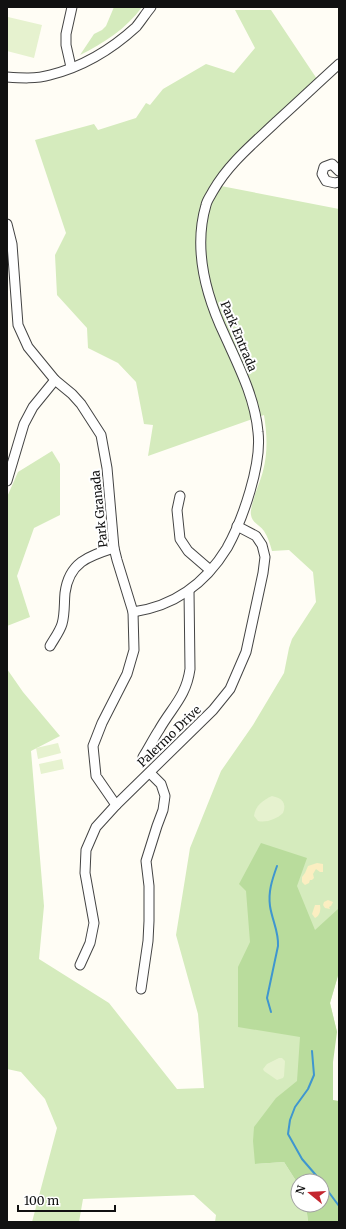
<svg xmlns="http://www.w3.org/2000/svg" width="346" height="1229" viewBox="0 0 346 1229" font-family="Merriweather,serif">
<rect width="100%" height="100%" fill="#fffdf5"/>
<!-- green -->
<g fill="#d5ebbd">
<path d="M114,7H142C126,29 104,43 80,55L94,34L102,30L106,26Z"/>
<path d="M235,10H271L319,82L237,158L221,186L339,209V972L330,1003L337,1032L255,1164L284,1162L298,1184V1205H306L308,1222H215L216,1215L194,1195L83,1199L79,1222H32L57,1128L45,1099L21,1072L7,1069V669L23,692L60,736L31,751L44,906L39,959L109,1003L177,1089L204,1088L198,1014L176,935L190,848L221,771L253,725L284,673L289,648L292,639L316,602L313,572L289,550L272,551C270,544 268,537 264,531C260,525 252,523 251,515C249,507 261,480 263,471C268,452 267,434 264,415L148,456L153,425L144,424L136,382L118,363L88,348L87,328L57,295L55,255L66,233L35,140L94,124L98,130L136,118L146,103L150,105L163,89L206,64L234,73L255,48Z"/>
<path d="M52,451L60,464V515L34,528L17,576L30,617L7,626V497L18,472Z"/>
</g>
<!-- forest -->
<path fill="#b9dc9c" d="M261,843L307,858L297,886L315,930L338,909L339,906V972L330,1003L337,1032L333,1062V1100L339,1101V1222H308L306,1205H322V1181H298V1184L284,1162L255,1164L253,1141L254,1127L276,1098L297,1081L300,1037L238,1027V967L250,942L246,891L239,884Z"/>
<!-- sand -->
<g fill="#fbeec1">
<path d="M317,863L323,864V872H320L316,869L313,874L314,878L312,880H310L309,883L305,885L302,882V877L305,873L308,866Z"/>
<path d="M328,900L333,902L331,906L329,907L330,909L325,908L323,905L324,902Z"/>
<path d="M315,905H320C321,909 320,916 315,918L312,914Z"/>
</g>
<!-- pitch -->
<g fill="#e6f2cf">
<path d="M8,17L42,25L34,58L7,51Z"/>
<path d="M58,743L61,753L38,759L36,748Z"/>
<path d="M62,759L64,769L41,774L39,764Z"/>
<path d="M272,796C282,798 287,803 283,813C277,819 266,823 258,821L254,816C255,806 263,800 272,796Z"/>
<path d="M279,1058H282L285,1061L284,1076L283,1078L277,1080L264,1071L263,1069L267,1064Z"/>
</g>
<g fill="none" stroke-linecap="round" stroke-linejoin="round">
<!-- stream -->
<g stroke="#3f96cf" stroke-width="2">
<path d="M271,1012L267,998L278,946C279,932 272,920 270,906C268,892 272,880 277,866"/>
<path d="M312,1051L314,1075L308,1089L295,1107L290,1120L288,1134L302,1159L321,1181"/>
<path d="M322,1183L339,1206"/>
</g>
<defs>
<g id="minor">
<path d="M71,67L66,45V34L72,7"/>
<path d="M7,77C21,78 36,79 50,75C82,67 112,49 136,27C141,21 146,13 151,7"/>
<path d="M339,171L332,164L324,167L322,174L326,181L335,183L339,182"/>
<path d="M7,224L12,244L18,325L28,347L55,380L72,394L81,404L101,435L107,468L114,548L117,560L133,612L134,650L127,674L102,723L93,746L96,776L116,805"/>
<path d="M7,481L24,424L33,407L55,380"/>
<path d="M180,496L177,510L180,539L188,551L210,570"/>
<path d="M133,612C175,606 205,584 227,548C243,519 262,464 258,432C255,398 239,367 225,336C206,296 193,249 206,205C207,200 211,195 213,191C229,163 254,143 277,121C298,102 318,83 339,64"/>
<path d="M50,646C54,639 60,631 62,624C65,614 64,603 65,593C69,562 89,556 114,548"/>
<path d="M143,757C149,748 153,739 159,730C172,707 186,697 190,669L189,591"/>
<path d="M80,965L90,943L94,923L85,873L86,850L96,827L116,805L213,710L230,689L246,652L263,573L265,557L262,545L256,536L237,526"/>
<path d="M141,989L148,941L149,921V886L146,861L157,826L163,810L165,796L161,784L150,773"/>
</g>
</defs>
<!-- minor casing -->
<use href="#minor" stroke="#444" stroke-width="11"/>
<!-- minor -->
<use href="#minor" stroke="#fff" stroke-width="9"/>
</g>
<g text-anchor="middle" dominant-baseline="central" stroke-width="4" stroke-linejoin="round" paint-order="stroke">
<!-- street labels -->
<g font-size="12" fill="#111" stroke="#fff">
<text transform="translate(239 336) rotate(67)">Park Entrada</text>
<text transform="translate(99 509) rotate(-96)">Park Granada</text>
<text transform="translate(169 736) rotate(-44)">Palermo Drive</text>
</g>
</g>
<!-- border -->
<rect width="346" height="1229" fill="none" stroke="#111111" stroke-width="16"/>
<!-- north arrow -->
<g transform="translate(310 1193) rotate(288)"><circle r="19" fill="#ffffff" stroke="#a0a0a0"/>
<path d="M0-3L7 15L0 10L-7 15Z" fill="#c4262e"/>
<text y="-6" font-size="11" font-weight="bold" text-anchor="middle" fill="#111111">N</text>
</g>
<!-- scale -->
<path d="M18 1205v6h97v-6" fill="none" stroke="#111111" stroke-width="2"/>
<text x="24" y="1205" font-size="12" fill="#111111" stroke="#ffffff" stroke-width="3" paint-order="stroke">100 m</text>
</svg>
